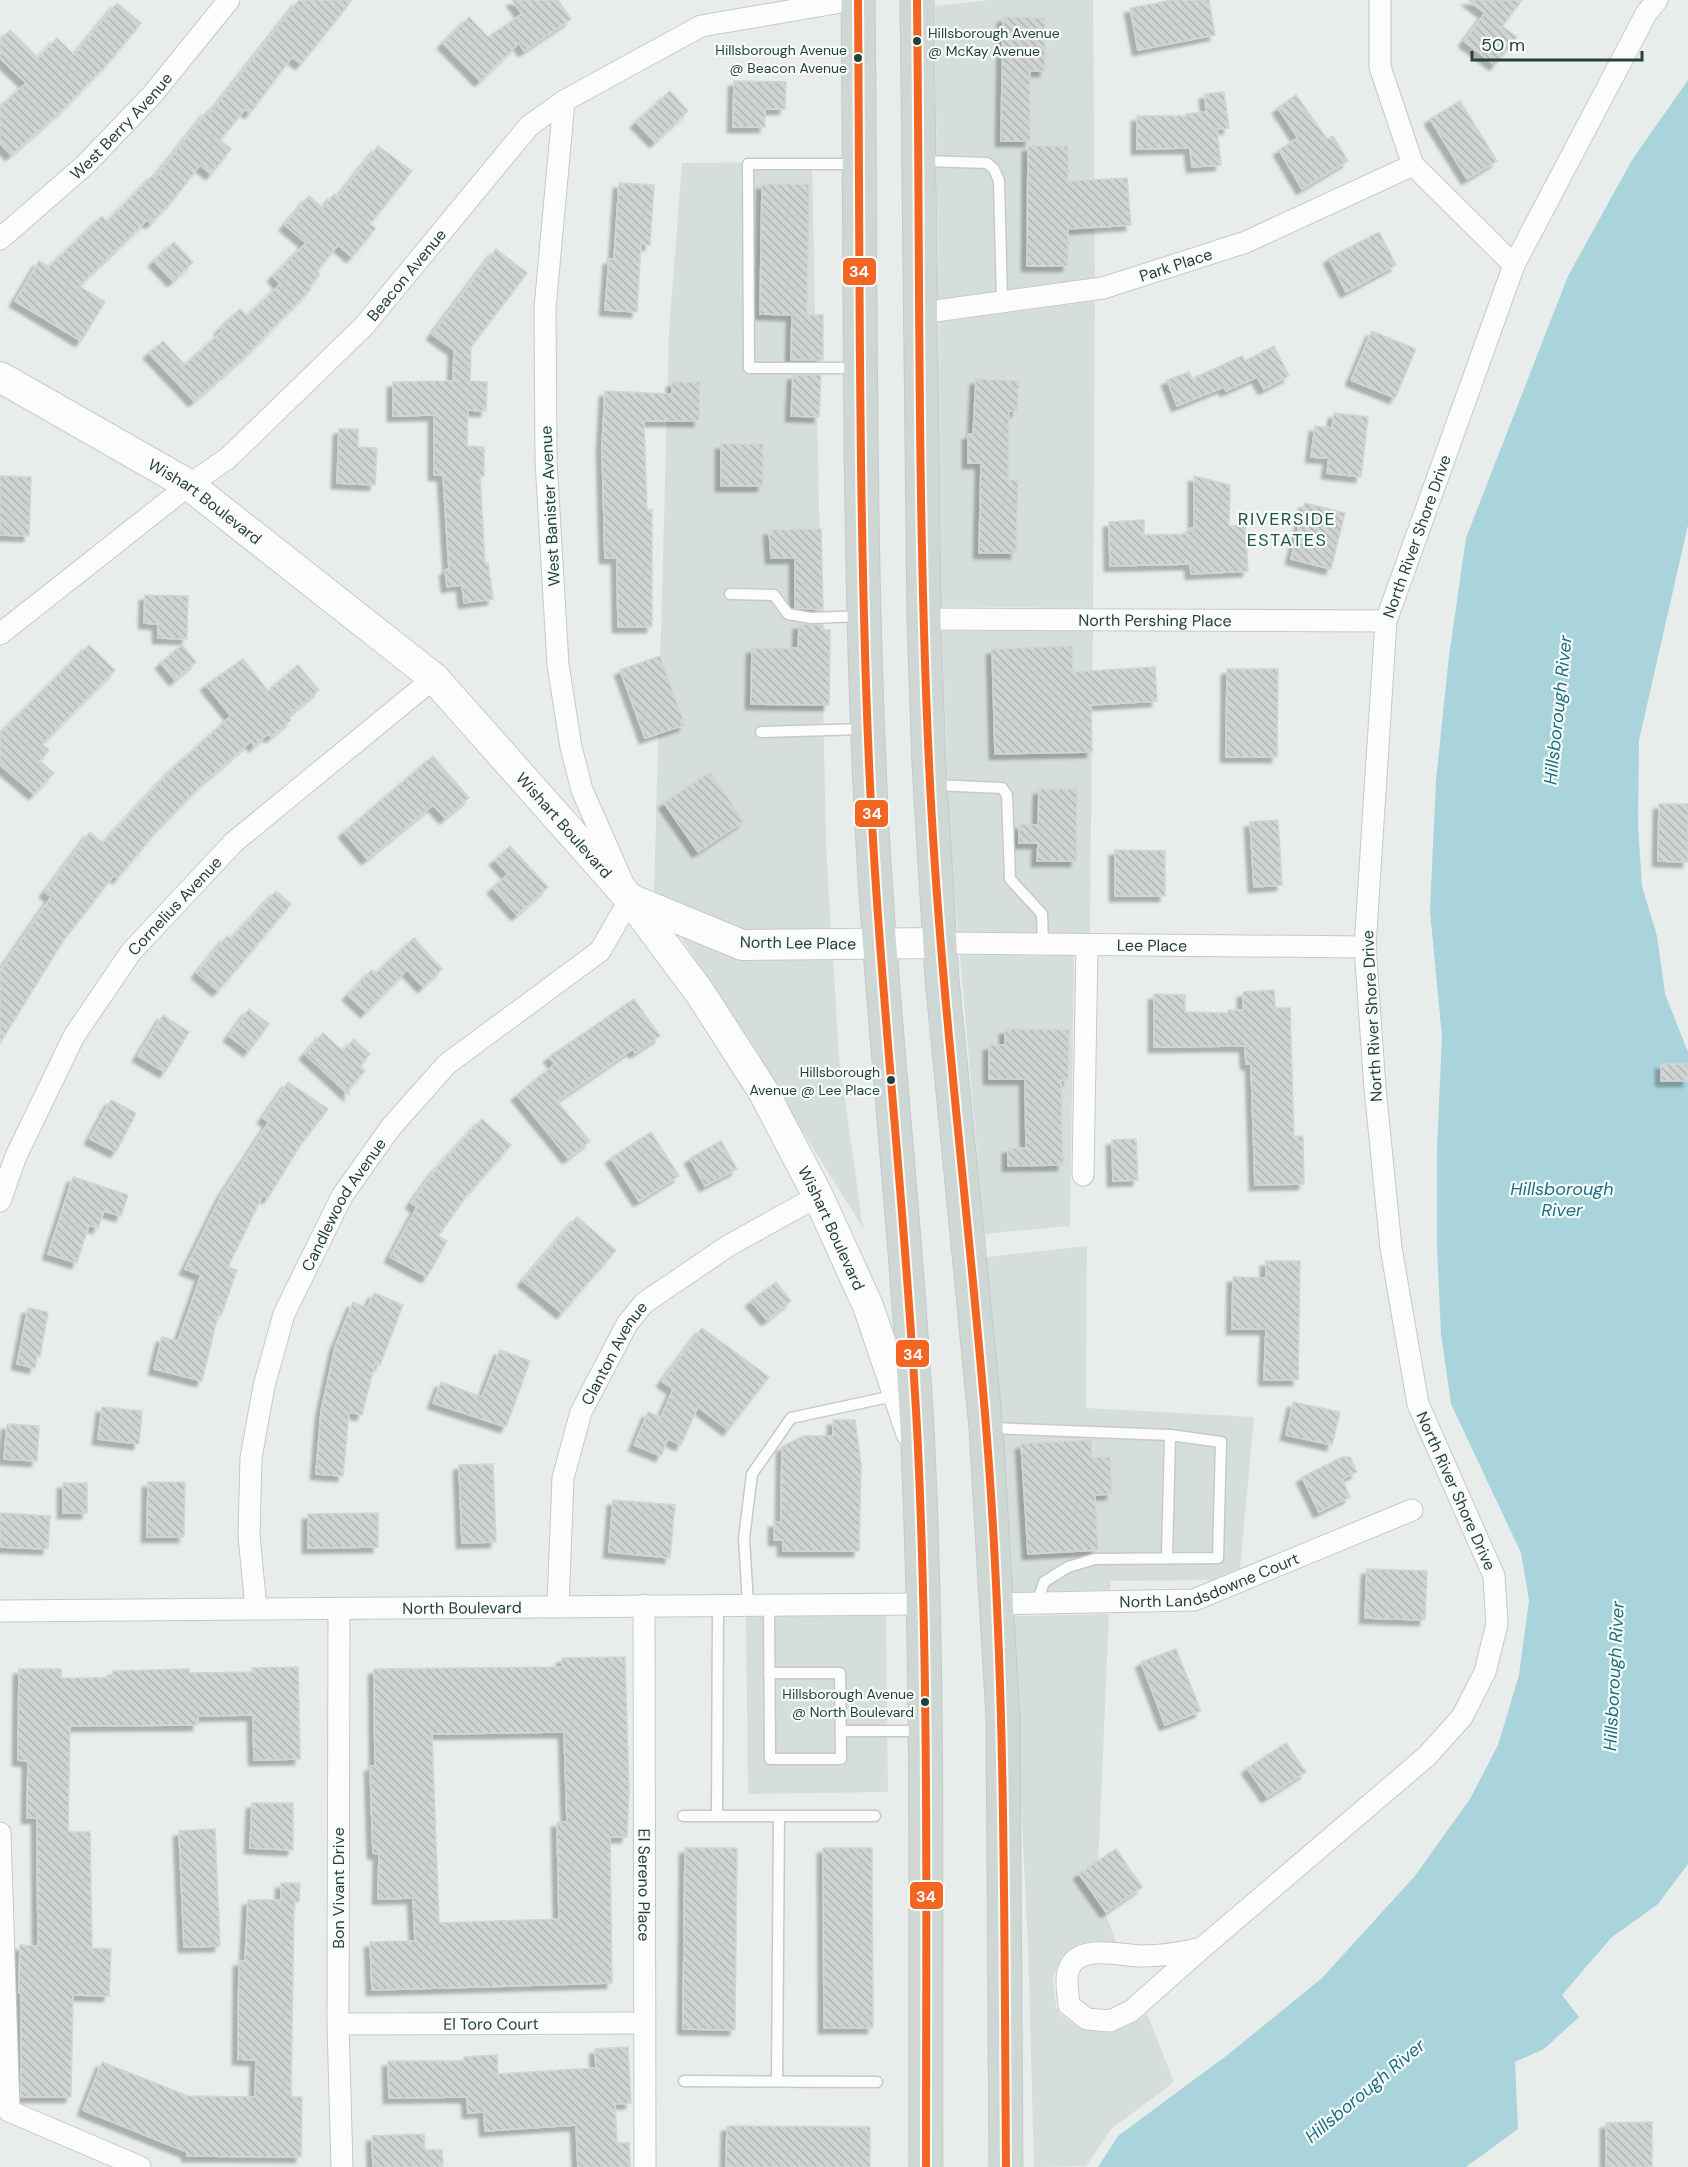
<svg xmlns="http://www.w3.org/2000/svg" width="1688" height="2167" viewBox="0 0 1688 2167" font-family="'DM Sans',sans-serif">
<defs>
<pattern id="building-back-hatch" width="6" height="6" patternUnits="userSpaceOnUse" patternTransform="scale(1.5)"><rect width="6" height="6" fill="#cfd4d2"/><path d="M-1 5l2 2M0 0l6 6M5-1l2 2" fill="none" stroke="#b2b7b5"/></pattern>
<filter id="shadow"><feDropShadow dx="-5.5" dy="5.5" stdDeviation="1.5" flood-color="#0004"/></filter>
</defs>
<rect width="100%" height="100%" fill="#e8edeb"/>
<!-- built -->
<g fill="#d6dedb">
<path d="M990,0H1093L1095,278L938,299L935,6Z"/>
<path d="M812,162L826,844L831,932L745,933L654,893L669,332L682,163Z"/>
<path d="M1095,301L1093,608L941,607L939,322Z"/>
<path d="M942,631H1093L1090,933L958,932L950,843Z"/>
<path d="M679,934L833,956L839,1057L863,1228Z"/>
<path d="M960,955L1074,956L1070,1226L984,1234Z"/>
<path d="M1087,1246L1086,1408L1254,1417L1240,1568L1212,1580L1111,1581L1110,1590L1011,1592L1006,1489L986,1257Z"/>
<path d="M1109,1614L1097,1893L1117,1943L1082,1944L1062,1956L1053,1977L1056,2006L1060,2014L1078,2027L1109,2033L1137,2021L1147,2014L1174,2082L1111,2129L1086,2166L1034,2167L1028,1945L1012,1616Z"/>
<path d="M746,1616H886L888,1792L748,1794Z"/>
</g>
<!-- water -->
<path fill="#a9d4db" d="M1688,80V525L1639,740L1638,825L1642,886L1657,936L1665,994L1688,1052V1864L1658,1904L1611,1938L1562,1995L1579,2017L1544,2049L1515,2062L1518,2129L1466,2167H1098L1118,2136L1230,2053L1322,1978L1414,1877L1470,1799L1498,1745L1519,1675L1529,1600L1521,1553L1451,1404L1441,1334L1437,1248V1147L1442,1037L1430,911L1436,780L1449,656L1466,538L1568,276L1632,160Z"/>
<!-- building -->
<g fill="url(#building-back-hatch)" stroke="#d1d6d4" stroke-width="1.5" fill-rule="evenodd" filter="url(#shadow)">
<path d="M299,0H352L301,64L292,57L250,113L245,109L220,140L231,149L211,174L200,165L173,200L151,223L147,220L79,286L105,302L81,341L15,301L39,261L49,267L102,216L107,222L154,174L156,176L208,110L211,112Z"/>
<path d="M512,0H558L571,19L524,51L519,43L480,81L443,43L469,17L488,37L522,14Z"/>
<path d="M1173,0H1209L1215,35L1138,50L1130,8Z"/>
<path d="M1468,0H1522L1502,26L1517,37L1495,65L1464,41L1485,13Z"/>
<path d="M117,3L141,23L108,63L63,109L11,155L0,143V107L26,83L0,58V40L10,30L38,58L57,38L74,55Z"/>
<path d="M1003,17L1045,18V71H1030V141H1001Z"/>
<path d="M734,81L786,82L785,109H765V127H733Z"/>
<path d="M670,91L688,111L655,142L636,122Z"/>
<path d="M1224,92L1229,128L1217,129L1221,165L1192,167L1190,148L1137,149V116H1187L1186,114L1206,112L1205,94Z"/>
<path d="M1296,95L1327,139L1333,136L1348,161L1302,189L1279,150L1298,138L1278,108Z"/>
<path d="M1460,101L1497,161L1467,179L1430,119Z"/>
<path d="M378,146L412,171L370,224L376,228L352,257L338,245L317,271L320,275L309,287L311,289L246,355L194,401L149,353L163,341L185,365L222,331L220,329L240,309L247,316L280,284L273,276L306,243L285,225L309,196L323,208L334,194L338,197Z"/>
<path d="M1028,146H1068V181L1127,178L1131,225L1068,229V266H1027Z"/>
<path d="M619,183L654,185L650,245L641,244L637,312L605,310L609,259H614Z"/>
<path d="M762,184H809L807,315H823V360H791L792,315L760,314Z"/>
<path d="M1379,232L1396,265L1346,292L1329,258Z"/>
<path d="M174,242L193,262L173,281L154,261Z"/>
<path d="M496,249L527,273L471,347L470,381L487,382L486,411L468,410L467,446L484,447V476H480L485,564L488,563L493,599L464,603L462,585L447,587L445,570L449,569L443,475H434V415L393,416V382L453,381L454,350L432,334Z"/>
<path d="M1372,331L1416,349L1395,398L1351,380Z"/>
<path d="M1274,346L1289,376L1264,389L1257,377L1226,391L1224,387L1177,406L1167,380L1189,372L1192,379L1242,356L1245,361Z"/>
<path d="M793,375H821L819,417L791,416Z"/>
<path d="M976,379L1019,381L1017,411H1009L1008,480H1018L1016,553H979L981,463H968V434H973Z"/>
<path d="M672,382H700L699,421H644L647,510L652,509V627H618L617,558H605L602,447L605,391L672,394Z"/>
<path d="M1334,413L1368,417L1361,477L1327,473L1329,458L1311,457L1315,426L1332,428Z"/>
<path d="M339,429H358V447L377,448L375,485L337,483Z"/>
<rect x="721" y="444" width="42" height="42"/>
<path d="M0,476L31,477L29,536L0,535Z"/>
<path d="M1194,476L1230,485L1229,526L1245,525L1248,571L1191,574L1190,564L1110,566L1109,522L1144,520V535L1188,534V529L1194,528Z"/>
<path d="M1305,503L1345,513L1331,569L1291,559Z"/>
<path d="M821,529L823,610L795,608V558H771L769,530Z"/>
<path d="M145,595L188,596L187,639L158,638V624L144,623Z"/>
<path d="M799,624L823,625V630H830L829,705L751,704L752,648H798Z"/>
<path d="M89,645L115,670L42,744L49,750L40,761L54,773L34,794L0,765V733Z"/>
<path d="M182,645L196,662L175,680L161,663Z"/>
<path d="M1072,646L1073,672L1155,667L1157,701L1091,705L1092,752L995,754L992,649Z"/>
<path d="M660,656L685,725L645,738L620,670Z"/>
<path d="M243,659L268,691L298,665L319,690L288,716L291,720L271,737L268,734L254,746L251,741L204,782L159,828L118,878L114,875L63,941L0,1043V971L51,897L45,892L90,832L103,843L172,769L231,716L206,685Z"/>
<path d="M1227,669H1278L1277,757H1226Z"/>
<path d="M433,756L469,798L445,818L433,805L367,859L344,832Z"/>
<path d="M710,772L744,821L698,852L664,803Z"/>
<path d="M1039,789H1077L1076,861H1037L1038,843H1019V824L1038,825Z"/>
<path d="M1659,804H1688V862L1658,861Z"/>
<path d="M1278,820L1282,885L1254,887L1250,822Z"/>
<path d="M510,846L548,887L517,915L493,888L508,874L495,860Z"/>
<path d="M1115,850L1165,851V896H1115Z"/>
<path d="M276,891L291,904L218,991L197,973L227,936L231,939Z"/>
<path d="M414,938L442,969L423,987L407,970L366,1012L348,995L372,970L375,974Z"/>
<path d="M1274,990L1275,1008H1290L1294,1137L1303,1136L1304,1184L1255,1185L1251,1064H1246L1245,1046L1154,1047V994L1185,995V1012L1228,1013V1010H1243V992Z"/>
<path d="M634,999L660,1036L635,1053L633,1049L557,1101L590,1141L568,1158L517,1095L555,1064L549,1057Z"/>
<path d="M249,1009L269,1024L249,1051L229,1036Z"/>
<path d="M163,1015L189,1032L165,1072L138,1056Z"/>
<path d="M1005,1029L1069,1030L1068,1080H1061L1063,1165L1008,1166V1148H1026L1025,1079H989V1045H1005Z"/>
<path d="M323,1033L343,1051L354,1039L370,1054L360,1066L365,1071L349,1088V1095L305,1054Z"/>
<rect x="1661" y="1064" width="27" height="17"/>
<path d="M288,1082L328,1109L301,1144L268,1198L263,1195L228,1267L237,1270L221,1316L218,1315L202,1381L154,1369L162,1337L178,1341L201,1275L185,1269L222,1194L269,1122L263,1118Z"/>
<path d="M111,1100L136,1113L116,1152L90,1139Z"/>
<path d="M482,1119L511,1145L467,1195L438,1236L447,1241L427,1277L390,1257L417,1207L411,1203L435,1170Z"/>
<path d="M651,1132L679,1176L639,1201L611,1158Z"/>
<path d="M1136,1139L1138,1180L1113,1181L1112,1140Z"/>
<path d="M721,1141L737,1169L705,1186L690,1158Z"/>
<path d="M73,1177L128,1195L121,1216L104,1211L98,1228L89,1225L77,1263L48,1254Z"/>
<path d="M577,1217L616,1250L562,1313L523,1281Z"/>
<path d="M1266,1261H1300L1298,1380H1264L1266,1329H1232L1233,1277L1266,1278Z"/>
<path d="M776,1282L791,1301L767,1320L751,1301Z"/>
<path d="M374,1293L403,1305L380,1365L375,1363L362,1415L349,1412L343,1476L316,1474L321,1412L335,1347L353,1302L367,1308Z"/>
<path d="M28,1308L48,1312L40,1357L37,1356L35,1368L17,1364Z"/>
<path d="M702,1328L769,1377L728,1430L698,1407L681,1445L668,1439L661,1456L634,1445L648,1412L661,1417L673,1389L662,1381Z"/>
<path d="M500,1350L530,1361L506,1427L433,1403L441,1382L482,1397Z"/>
<path d="M1293,1402L1340,1412L1332,1445L1286,1435Z"/>
<path d="M102,1407L142,1411L139,1444L98,1439Z"/>
<path d="M833,1420H855L861,1464L859,1551H783V1540H774V1522H781L782,1447L803,1436H833Z"/>
<path d="M7,1424L39,1426L37,1461L4,1459Z"/>
<path d="M1091,1440L1092,1458L1110,1457L1112,1494L1095,1495L1098,1550L1028,1554L1021,1444Z"/>
<path d="M1342,1457H1350L1357,1472L1342,1479L1350,1497L1319,1512L1302,1477Z"/>
<path d="M493,1464L496,1542L462,1543L459,1465Z"/>
<path d="M148,1482H185L184,1537H147Z"/>
<rect x="63" y="1483" width="24" height="30"/>
<path d="M613,1500L675,1505L670,1558L609,1552Z"/>
<path d="M0,1513L50,1516L48,1549L0,1547Z"/>
<path d="M378,1513V1547L308,1548V1514Z"/>
<path d="M1367,1569L1427,1571L1425,1620L1365,1618Z"/>
<path d="M1176,1649L1201,1711L1165,1725L1141,1662Z"/>
<path d="M625,1657L629,1792L627,1837H610L612,1983L372,1990L370,1942L415,1941L413,1898L378,1899L379,1854L373,1853L370,1766H375L374,1669L562,1667V1658ZM564,1732L567,1822H557L559,1919L439,1923L432,1734Z"/>
<path d="M298,1667L300,1759L254,1760L253,1715L198,1716V1725L70,1726L68,1832H90L92,1948L111,1949L109,1996L73,1995L71,2097H21V1993H19L20,1945L38,1946L37,1818H27L28,1761L18,1760L19,1669H61V1678H113V1671L189,1669V1673L252,1672V1668Z"/>
<path d="M1286,1743L1306,1772L1267,1797L1247,1768Z"/>
<path d="M252,1803H293V1850L250,1848Z"/>
<path d="M215,1829L220,1946L184,1947L179,1831Z"/>
<path d="M685,1848H737L735,2030L683,2029Z"/>
<path d="M823,1848H872L873,2028H824Z"/>
<path d="M1116,1849L1142,1887L1106,1912L1079,1874Z"/>
<path d="M281,1883H300L299,1902H294L291,2097H302L301,2157L187,2156V2152L83,2110L102,2062L188,2096L255,2097L256,2060L238,2059L239,1961H245L248,1900H281Z"/>
<path d="M628,2047L631,2103L615,2104L617,2143H629L630,2167H578L576,2125L485,2131L484,2112L468,2113L467,2097L389,2098L388,2061H464V2057L497,2055L498,2074L596,2068L595,2049Z"/>
<path d="M1652,2122V2167H1606V2123Z"/>
<path d="M727,2126L870,2127V2167H726Z"/>
<path d="M424,2134L425,2150H442L443,2167H373L372,2136Z"/>
</g>
<g fill="none" stroke-linecap="round" stroke-linejoin="round">
<defs>
<g id="lane">
<path d="M923,161L987,163L994,169L999,181L1002,302"/>
<path d="M856,368H749L748,164H856"/>
<path d="M730,594L774,595L788,614L811,618L861,616"/>
<path d="M761,732L864,729"/>
<path d="M933,785L1002,788L1007,795L1010,879L1042,914L1043,944"/>
<path d="M991,1428L1170,1435L1221,1442L1218,1558L1095,1559L1068,1567L1044,1582L1037,1603"/>
<path d="M1167,1558L1170,1435"/>
<path d="M748,1604L744,1538L752,1474L791,1418L898,1395"/>
<path d="M769,1604L770,1759H841L840,1673H769"/>
<path d="M841,1731H921"/>
<path d="M683,1816H875"/>
<path d="M717,1816L718,1605"/>
<path d="M684,2081L877,2082"/>
<path d="M777,2081L779,1816"/>
</g>
<g id="street">
<path d="M1380,0V67L1413,165L1514,265"/>
<path id="s1" d="M0,239L85,165L152,95L229,0"/>
<path id="s2" d="M921,313L1103,288L1246,242L1413,165"/>
<path id="s3" d="M924,619L1386,621"/>
<path id="s4" d="M0,634L189,485L228,458L364,326L529,126L564,101L701,26L853,0"/>
<path id="s5" d="M939,943L1365,947"/>
<path d="M1083,1175L1087,945"/>
<path id="s6" d="M0,1201L16,1156L74,1036L131,952L234,842L434,678"/>
<path id="s7" d="M997,1604L1194,1600L1412,1510"/>
<path id="s8" d="M644,1605L645,2167"/>
<path id="s9" d="M558,1606L563,1478L581,1412L627,1324L644,1303L728,1246L818,1196"/>
<path id="s10" d="M256,1609L249,1535L251,1458L264,1386L284,1314L342,1196L391,1127L447,1064L600,951L630,899L582,790L571,747L558,665L546,461L545,308L564,101"/>
<path d="M339,1609L338,2024L342,2167"/>
<path id="s11" d="M0,1611L923,1604"/>
<path d="M0,1833L9,2111L140,2167"/>
<path id="s12" d="M1202,1948C1182,1953 1162,1956 1142,1956C1123,1956 1090,1946 1074,1961C1063,1972 1068,1991 1069,2005L1087,2019L1110,2021L1131,2011L1202,1948L1427,1756L1462,1717L1485,1672L1497,1624L1494,1576L1418,1404L1391,1248L1375,1088L1365,947L1386,621L1514,265L1646,14L1657,0"/>
<path id="s13" d="M338,2024L644,2023"/>
</g>
<g id="secondary">
<path id="s14" d="M0,377L189,485L434,678L630,899L700,993L763,1091L818,1196L868,1306L911,1432"/>
<path d="M633,900L742,945L939,943"/>
</g>
<g id="primary">
<path d="M858,0C861,254 858,509 869,763C878,992 907,1219 918,1448C929,1687 925,1927 926,2167"/>
<path d="M917,0L924,619L929,765L942,979L986,1428L1003,1718L1006,2167"/>
</g>
</defs>
<!-- lane casing -->
<use href="#lane" stroke="#c5cac8" stroke-width="13"/>
<!-- street casing -->
<use href="#street" stroke="#c5cac8" stroke-width="23"/>
<!-- secondary casing -->
<use href="#secondary" stroke="#c3cbc8" stroke-width="32"/>
<!-- primary casing -->
<use href="#primary" stroke="#c3ccc9" stroke-width="35"/>
<!-- lane -->
<use href="#lane" stroke="#fcfcfc" stroke-width="10"/>
<!-- street -->
<use href="#street" stroke="#fcfcfc" stroke-width="21"/>
<!-- secondary -->
<use href="#secondary" stroke="#fcfcfc" stroke-width="30"/>
<!-- primary -->
<use href="#primary" stroke="#cfd7d5" stroke-width="33"/>
<defs>
<g id="bus-1">
<path d="M858,0C860,254 858,509 869,763C879,992 907,1219 918,1448C929,1687 926,1927 926,2167"/>
<path d="M917,0C920,254 917,509 929,763C939,985 968,1205 986,1426C1006,1673 1004,1920 1006,2167"/>
</g>
</defs>
<!-- bus-1 casing -->
<use href="#bus-1" stroke="#f7fbf9" stroke-width="12"/>
<!-- bus-1 -->
<use href="#bus-1" stroke="#f26522" stroke-width="8"/>
</g>
<!-- markers -->
<g fill="#24423a" stroke="#f7fbf9" stroke-width="2">
<circle cx="917" cy="41" r="5"/>
<circle cx="858" cy="58" r="5"/>
<circle cx="891" cy="1080" r="5"/>
<circle cx="925" cy="1702" r="5"/>
</g>
<g text-anchor="middle" dominant-baseline="central" stroke-width="4.5" stroke-linejoin="round" paint-order="stroke">
<!-- bus labels -->
<g font-size="14" fill="#24423a" stroke="#f7fbf9" text-anchor="end">
<text x="928" y="33" text-anchor="start">Hillsborough Avenue<tspan x="928" dy="18">@ McKay Avenue</tspan></text>
<text x="847" y="50">Hillsborough Avenue<tspan x="847" dy="18">@ Beacon Avenue</tspan></text>
<text x="880" y="1072">Hillsborough<tspan x="880" dy="18">Avenue @ Lee Place</tspan></text>
<text x="914" y="1694">Hillsborough Avenue<tspan x="914" dy="18">@ North Boulevard</tspan></text>
</g>
<!-- street labels -->
<g font-size="16" fill="#24423a" stroke="#f7fbf9">
<text stroke="none"><textPath href="#s1" startOffset="166">West Berry Avenue</textPath></text>
<text stroke="none"><textPath href="#s2" startOffset="260">Park Place</textPath></text>
<text stroke="none"><textPath href="#s4" startOffset="544">Beacon Avenue</textPath></text>
<text stroke="none"><textPath href="#s14" startOffset="240">Wishart Boulevard</textPath></text>
<text transform="translate(550 506) rotate(-93)">West Banister Avenue</text>
<text stroke="none"><textPath href="#s12" startOffset="1902">North River Shore Drive</textPath></text>
<text stroke="none"><textPath href="#s3" startOffset="231">North Pershing Place</textPath></text>
<text stroke="none"><textPath href="#s14" startOffset="726">Wishart Boulevard</textPath></text>
<text stroke="none"><textPath href="#s6" startOffset="346">Cornelius Avenue</textPath></text>
<text transform="translate(798 943) rotate(1)">North Lee Place</text>
<text stroke="none"><textPath href="#s5" startOffset="213">Lee Place</textPath></text>
<text transform="translate(1372 1016) rotate(-93)">North River Shore Drive</text>
<text stroke="none"><textPath href="#s10" startOffset="424">Candlewood Avenue</textPath></text>
<text stroke="none"><textPath href="#s14" startOffset="1212">Wishart Boulevard</textPath></text>
<text stroke="none"><textPath href="#s9" startOffset="264">Clanton Avenue</textPath></text>
<text transform="translate(1456 1491) rotate(66)">North River Shore Drive</text>
<text stroke="none"><textPath href="#s7" startOffset="216">North Landsdowne Court</textPath></text>
<text stroke="none"><textPath href="#s11" startOffset="462">North Boulevard</textPath></text>
<text stroke="none"><textPath href="#s8" startOffset="280">El Sereno Place</textPath></text>
<text transform="translate(338 1888) rotate(-90)">Bon Vivant Drive</text>
<text stroke="none"><textPath href="#s13" startOffset="153">El Toro Court</textPath></text>
</g>
<!-- neighbourhood labels -->
<g font-size="18" letter-spacing="1.5" fill="#1f5548" stroke="#f7fbf9">
<text x="1287" y="519">RIVERSIDE<tspan x="1287" dy="21">ESTATES</tspan></text>
</g>
<!-- water labels -->
<g font-size="18" font-style="italic" fill="#1c6f80" stroke="#f7fbf9">
<text transform="translate(1558 710) rotate(-84)">Hillsborough River</text>
<text x="1562" y="1189">Hillsborough<tspan x="1562" dy="21">River</tspan></text>
<text transform="translate(1614 1676) rotate(-87)">Hillsborough River</text>
<text transform="translate(1365 2091) rotate(-40)">Hillsborough River</text>
</g>
</g>
<g stroke="#f7fbf9" stroke-width="2">
<rect x="842" y="257" width="35" height="29" rx="6" fill="#f26522"/>
<rect x="854" y="799" width="35" height="29" rx="6" fill="#f26522"/>
<rect x="895" y="1339" width="35" height="29" rx="6" fill="#f26522"/>
<rect x="909" y="1881" width="35" height="29" rx="6" fill="#f26522"/>
</g>
<g font-size="16" text-anchor="middle" font-weight="bold" fill="#fff">
<text x="859" y="277">34</text>
<text x="872" y="819">34</text>
<text x="913" y="1360">34</text>
<text x="926" y="1902">34</text>
</g>
<!-- scale -->
<path d="M1472 51v9h170v-9" fill="none" stroke="#24423a" stroke-width="3"/>
<text x="1481" y="51" font-size="18" fill="#24423a" stroke="#f7fbf9" stroke-width="4.5" paint-order="stroke">50 m</text>
</svg>
